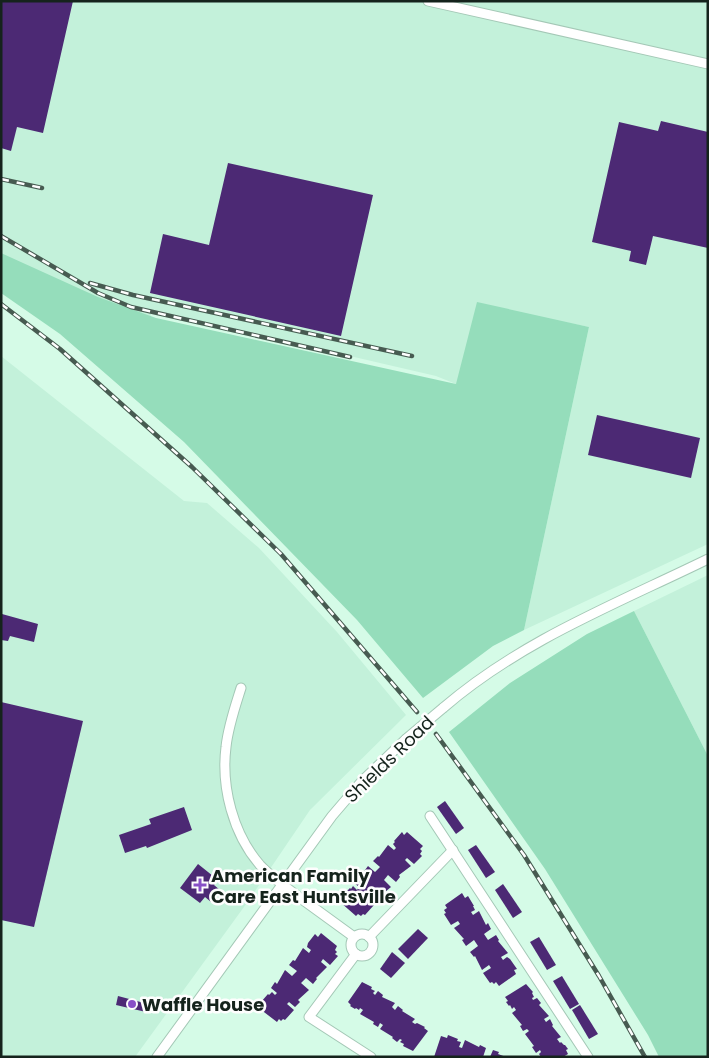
<svg xmlns="http://www.w3.org/2000/svg" width="709" height="1058" viewBox="0 0 709 1058" font-family="Poppins,sans-serif">
<rect width="100%" height="100%" fill="#d5fbe7"/>
<!-- built -->
<g fill="#c3f1da">
<path d="M1,1H708V544L524,630L589,327L559,321L456,384L436,376L152,310L138,367L1,267Z"/>
<path d="M1,356L184,501L207,503L259,548L337,632L406,715L310,810L249,900L135,1057H1Z"/>
<path d="M708,575V756L634,611Z"/>
</g>
<!-- green -->
<g fill="#95ddbb">
<path d="M1,253L98,297L156,318L456,384L477,302L589,327L524,630L493,646L423,698L357,620L184,442L60,334L1,293Z"/>
<path d="M634,611L708,756V1057H659L648,1035L545,869L449,732L510,683L587,634Z"/>
</g>
<!-- building -->
<g fill="#4c2974">
<path d="M1,1H73L43,133L17,127L11,151L1,148Z"/>
<path d="M661,121L708,132V248L653,236L646,265L629,261L631,251L592,242L619,122L658,131Z"/>
<path d="M228,163L373,195L341,336L150,293L163,234L209,245Z"/>
<path d="M597,415L700,438L691,478L588,455Z"/>
<path d="M2,614L38,624L34,642L10,636L8,641L1,640Z"/>
<path d="M1,702L83,721L34,927L1,920Z"/>
<path d="M445,801L464,828L456,834L437,807Z"/>
<path d="M184,807L192,830L147,848L146,846L125,853L119,835L151,824L149,819Z"/>
<path d="M402,832L404,835L407,832L423,846L420,849L422,851L420,854L422,856L414,864L407,858L405,860L411,866L399,875L400,877L396,882L388,875L384,880L391,887L379,897L380,898L376,903L370,897L368,900L374,905L365,915L363,914L361,916L358,914L356,916L340,902L344,898L342,896L350,888L351,889L353,886L357,890L359,887L353,882L358,877L359,878L368,866L375,872L380,867L373,861L378,856L379,857L388,845L394,850L396,848L393,844L395,842L394,841Z"/>
<path d="M476,845L495,872L486,878L468,850Z"/>
<path d="M198,864L218,880L214,885L220,890L211,902L205,897L200,903L180,888Z"/>
<path d="M503,884L522,912L513,918L495,890Z"/>
<path d="M462,893L465,898L468,896L474,906H473L475,910L471,912L473,915L479,911L486,925L488,923L491,929L484,934L488,940L496,935L499,940L498,941L508,953L501,957L503,960L507,957L510,959L517,969L514,970L516,974L499,986L496,982L494,984L492,982L490,983L483,973L491,968L489,965L482,970L475,956L474,957L470,952L478,946L474,940L466,946L462,940L464,939L454,928L460,924L458,921L451,925L444,914L446,913L444,910L447,908L445,905Z"/>
<path d="M418,929L428,938L408,959L398,949Z"/>
<path d="M321,933L337,946L335,950L337,952L335,954L338,956L330,965L323,959L321,962L327,967L316,978L317,979L313,984L306,978L301,983L309,990L298,1000L300,1002L295,1007L289,1002L287,1004L294,1010L285,1020L283,1019L281,1021L279,1019L277,1022L260,1009L263,1004L261,1002L268,994L269,995L272,992L275,995L277,993L271,988L275,982L277,984L285,970L292,976L297,971L289,965L293,960L295,961L303,948L309,953L311,950L307,947L308,943L315,934L318,937Z"/>
<path d="M539,937L556,965L547,970L530,942Z"/>
<path d="M392,952L405,963L391,978L380,969Z"/>
<path d="M562,976L579,1004L570,1009L553,981Z"/>
<path d="M362,982L372,987L371,989L375,991L373,993L375,995L378,991L383,995L382,997L395,1003L392,1007L395,1010L398,1006L403,1010L402,1011L415,1019L412,1022L415,1024L417,1023L425,1027L424,1028L428,1031L413,1051L403,1046L404,1044L400,1042L402,1040L400,1039L397,1042L392,1038L393,1037L380,1029L383,1025L380,1023L378,1027L373,1024L374,1022L360,1014L363,1010L360,1008L359,1010L356,1008L355,1009L350,1006L351,1005L348,1002Z"/>
<path d="M526,984L533,992L532,993L534,997L532,998L533,1000L537,998L541,1003L539,1005L549,1016L544,1019L546,1022L550,1019L553,1025L552,1026L561,1037L557,1039L560,1043L561,1042L564,1045H565L568,1049L566,1050L568,1054L563,1057H541L539,1054L541,1052L540,1050L536,1053L532,1047L534,1046L525,1034L529,1031L527,1029L523,1031L520,1026L522,1025L512,1013L516,1010L514,1007L512,1009L510,1005L509,1006L506,1002L508,1001L505,997Z"/>
<path d="M118,996L148,1004L146,1012L116,1005Z"/>
<path d="M580,1005L598,1034L589,1039L572,1010Z"/>
<path d="M448,1035L458,1039L457,1041L461,1042L459,1047L462,1048L465,1040L479,1047L480,1045L486,1048L483,1057H434L441,1036L447,1038Z"/>
<path d="M493,1050L499,1052L498,1054L506,1057H490Z"/>
</g>
<g fill="none" stroke-linecap="round" stroke-linejoin="round">
<defs>
<g id="minor">
<path d="M428,1L708,64"/>
<path d="M241,688C235,707 228,727 226,747C221,787 233,834 260,865C271,877 286,887 299,897C317,910 336,924 354,937"/>
<path d="M443,708C522,640 616,604 708,559"/>
<path d="M430,816L588,1057"/>
<circle cx="362" cy="945" r="11"/>
<path d="M369,937L453,850"/>
<path d="M356,954L309,1017L371,1057"/>
<path d="M157,1057L332,816L362,781L406,739"/>
</g>
</defs>
<!-- minor casing -->
<use href="#minor" stroke="#a4c8b6" stroke-width="11"/>
<!-- minor -->
<use href="#minor" stroke="#fff" stroke-width="9"/>
<defs>
<g id="rail">
<path d="M1,179L42,188"/>
<path d="M1,236L98,293L131,307L350,357"/>
<path d="M90,283L133,295L412,356"/>
<path d="M1,304L60,349L192,467L281,554L417,712"/>
<path d="M436,734L524,855L599,976L645,1057"/>
</g>
</defs>
<!-- rail casing -->
<use href="#rail" stroke="#475b51" stroke-width="4.5"/>
<!-- rail -->
<use href="#rail" stroke="#fefefe" stroke-width="2.5" stroke-dasharray="8" stroke-linecap="butt"/>
<defs>
<path id="minor-bridge" d="M406,739L443,708"/>
</defs>
<!-- minor-bridge casing -->
<use href="#minor-bridge" stroke="#a4c8b6" stroke-width="11" stroke-linecap="butt"/>
<!-- minor-bridge -->
<use href="#minor-bridge" stroke="#fff" stroke-width="9"/>
</g>
<!-- markers -->
<g fill="#8850c7" stroke="#fefefe" stroke-width="2">
<path d="M197.5 877.5h5v5h5v5h-5v5h-5v-5h-5v-5h5z"/>
<circle cx="132" cy="1004" r="5"/>
</g>
<g text-anchor="middle" dominant-baseline="central" stroke-width="5" stroke-linejoin="round" paint-order="stroke">
<!-- street labels -->
<g font-size="18" fill="#15231c" stroke="#fefefe">
<text transform="translate(389 759) rotate(-44)">Shields Road</text>
</g>
<!-- poi labels -->
<g font-size="18" font-weight="bold" fill="#15231c" stroke="#fefefe" text-anchor="start">
<text x="211" y="875">American Family<tspan x="211" dy="21">Care East Huntsville</tspan></text>
<text x="142" y="1004">Waffle House</text>
</g>
</g>
<!-- border -->
<rect width="709" height="1058" fill="none" stroke="#15231c" stroke-width="5"/>
</svg>
